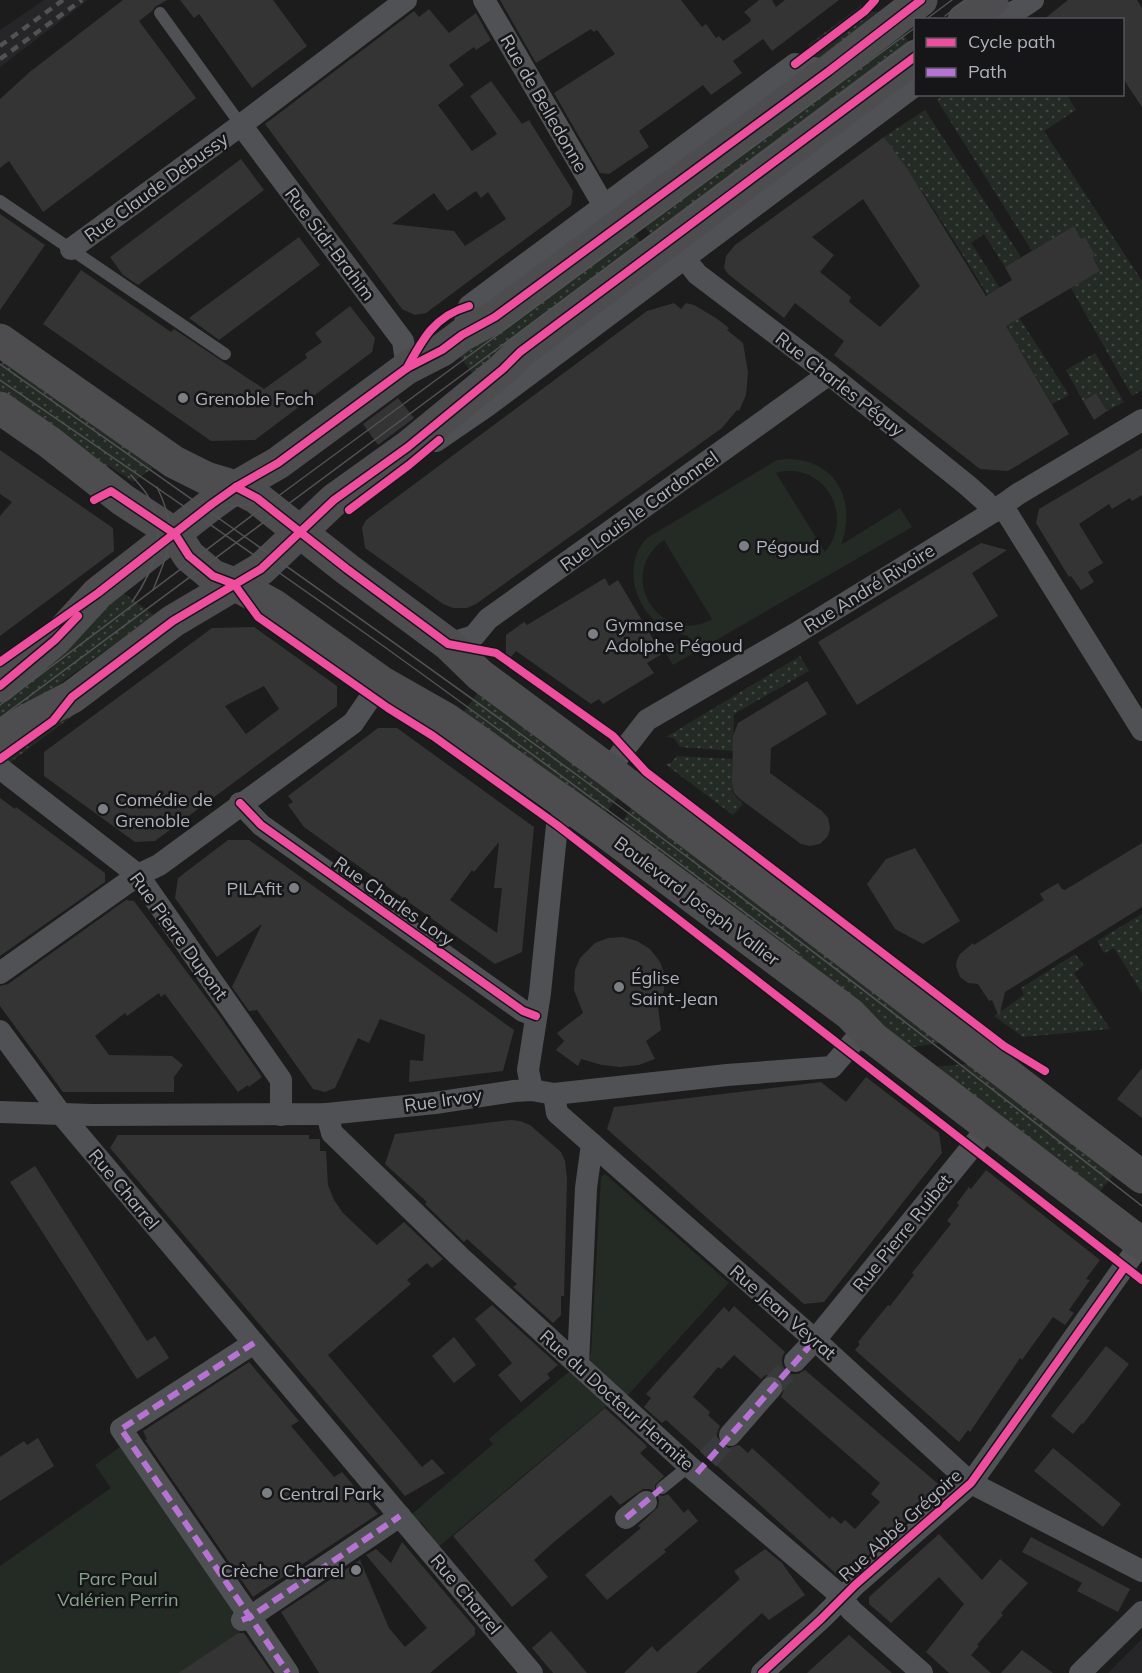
<svg xmlns="http://www.w3.org/2000/svg" width="1142" height="1673" viewBox="0 0 1142 1673" font-family="Mulish,sans-serif">
<defs>
<pattern id="grass-dots" width="8" height="8" patternUnits="userSpaceOnUse" patternTransform="scale(1.5)"><rect width="8" height="8" fill="#242b25"/><path d="M2 2h.1M6 6h.1" fill="none" stroke="#414743" stroke-width="1.8" stroke-linecap="round"/></pattern>
</defs>
<rect width="100%" height="100%" fill="#1c1c1c"/>
<!-- built -->
<g fill="#262628">
<path d="M44,0H88L0,67V30Z"/>
<path d="M1142,1639V1673H1108Z"/>
</g>
<!-- grass -->
<g fill="url(#grass-dots)">
<path d="M862,5L865,9L811,48L808,45Z"/>
<path d="M867,12H886L819,62L813,53Z"/>
<path d="M901,31L912,47L654,239L642,223Z"/>
<path d="M944,94L1067,95L1076,110L1044,131L1142,281V390L1132,396L1071,288L1100,271L1093,258L1095,255L1085,237L1081,239L1074,226L1032,251L937,100Z"/>
<path d="M925,110L1021,257L1005,267L984,234L971,243L1069,395L1052,404C999,314 946,222 884,137Z"/>
<path d="M632,230L644,247L473,374L460,357Z"/>
<path d="M1095,353L1124,402L1107,411L1096,393L1083,401L1066,370Z"/>
<path d="M6,357L153,468L133,482L109,466L107,471L0,391V366Z"/>
<path d="M122,592L154,615L0,727V698Z"/>
<path d="M800,656L809,671L734,714L733,751L680,747L674,738L666,737Z"/>
<path d="M481,689L622,792L602,818L460,716Z"/>
<path d="M75,714L8,764L5,760L59,719Z"/>
<path d="M677,756L732,759L733,794L743,804L733,815L665,764L671,763Z"/>
<path d="M635,803L952,1041L907,1048L617,829Z"/>
<path d="M1142,914V993L1114,948L1104,953L1097,941Z"/>
<path d="M1075,954L1084,965L1074,973L1110,1029L1023,1037L994,1016L1024,995L1021,988Z"/>
<path d="M978,1063L1117,1170L1097,1195L933,1067Z"/>
</g>
<!-- park -->
<g fill="#242b25" fill-rule="evenodd">
<path d="M787,459C837,459 857,502 841,545L900,508L912,527L673,665L665,652L689,636C680,634 671,632 663,627C634,608 622,564 647,538L777,460ZM784,471C829,468 853,518 825,552L776,473ZM664,540L712,619L711,620C658,646 615,574 664,540Z"/>
<path d="M605,1174L729,1283L629,1394L609,1404L437,1548L425,1533L428,1531L421,1522L418,1524L411,1515L493,1444L489,1439L591,1353L601,1177Z"/>
<path d="M123,1445L247,1627L178,1673H0V1566L111,1488L95,1465Z"/>
</g>
<!-- building -->
<g fill="#343434" fill-rule="evenodd">
<path d="M123,0H167L155,7L152,11L139,21L196,98L43,212L9,161L0,168V99L31,71Z"/>
<path d="M180,0H273L307,46L252,88L199,14L194,18Z"/>
<path d="M500,0H681L702,27L706,24L716,38L719,36L723,41L750,22L751,19L744,12L759,0H772L776,7L785,0H839L772,51L763,39L733,61L742,73L711,95L703,85L639,131L649,147L609,174L600,173L554,93L615,54L597,30L594,32L591,29L536,63Z"/>
<path d="M1068,0H1137L1142,8V107L1122,77V20H1043Z"/>
<path d="M429,9L449,33L476,13L491,40L476,50L474,47L449,65L464,85L438,105L472,151L497,134L470,96L491,81L522,124L529,120L573,191L571,205L426,313L415,315L402,309L265,124L414,11L419,17ZM476,191L481,198L488,192L506,219L465,246L454,231L392,224L434,193L447,211Z"/>
<path d="M884,137L908,170L986,296L1012,280L1005,267L1074,226L1081,239L1085,237L1095,255L1093,258L1100,271L1006,326L1069,434L1008,471L980,469L834,355L844,341L795,303L784,318L728,274L724,268L726,256L735,245ZM863,199L920,286L880,327L849,302L851,297L820,272L834,255L812,237Z"/>
<path d="M241,159L264,190L138,285L123,275L110,257Z"/>
<path d="M0,214L45,245L0,310Z"/>
<path d="M299,237L320,265L293,285L219,340L189,318Z"/>
<path d="M81,270L171,332L174,329L264,389L307,358L305,354L322,342L315,333L350,306L375,338L372,352L255,440L211,441L43,324Z"/>
<path d="M674,303L681,309L686,303L694,305L716,318L729,328L727,330L743,343L748,372L746,395L739,411L737,410L722,428L476,604L467,608H453L443,604L365,548L362,528L366,520L647,311Z"/>
<path d="M1096,393L1107,411L1094,420L1083,401Z"/>
<path d="M398,398L414,418L378,445L363,424Z"/>
<path d="M1142,448V495L1132,501L1130,498L1112,509L1109,504L1079,524L1103,563L1088,572L1094,582L1081,590L1071,576L1069,577L1036,523L1039,509Z"/>
<path d="M0,450L113,528L114,551L0,636V516L12,502L0,494Z"/>
<path d="M981,543L1007,550L972,573L998,616L857,705L818,642Z"/>
<path d="M605,578L609,586L618,580L662,654L647,663L654,673L603,704L599,699L591,704L516,651L506,663V635L524,622L527,625Z"/>
<path d="M254,627L337,686V706L155,841L135,842L44,776V752L212,628ZM264,686L279,709L246,734L225,706Z"/>
<path d="M807,681L827,714L771,748L770,773L822,811L828,818L830,828L828,836L820,844L810,846L801,844L740,799L734,793L732,782L733,736L738,723Z"/>
<path d="M378,728H397L534,827L522,952L495,964L304,827L288,805L293,802L288,796ZM499,842L494,888H502L497,933L450,900L472,870L474,872Z"/>
<path d="M0,798L15,809L16,807L105,873V882L0,956Z"/>
<path d="M228,840H249L514,1030L503,1071L409,1082L410,1060L423,1061L425,1035L380,1019L369,1043L358,1038L335,1088L325,1092L313,1089L257,1010L249,1011L232,987L262,924L217,957L175,898L178,878Z"/>
<path d="M1142,843V907L1005,992L999,1017L992,1000L989,1001L978,984L968,983L960,977L956,966L957,960L960,954L973,943L974,945L1044,900L1040,894L1046,890L1058,883L1062,889L1065,890Z"/>
<path d="M915,848L960,921L923,944L895,929L867,884L886,859Z"/>
<path d="M126,900L134,901L219,1015L262,1077L249,1087L248,1085L238,1092L165,994L161,997L159,993L127,1016L125,1013L95,1036L109,1055L172,1056L183,1065L174,1077V1092H63L0,1006V986L8,984Z"/>
<path d="M623,937L637,941L650,949L660,962L665,976L664,990L658,1007L661,1030L646,1041L655,1059L639,1065L620,1067L602,1065L581,1059L578,1066L556,1050L564,1041L557,1033L583,1013L574,990L575,970L580,958L595,943L608,938Z"/>
<path d="M1142,1068V1118L1117,1099Z"/>
<path d="M866,1077L939,1133L942,1153L824,1302L804,1304L607,1129L614,1107L821,1082L846,1102Z"/>
<path d="M511,1120L520,1121L530,1125L561,1152L565,1161L567,1179L564,1296H561V1315L553,1323L513,1287L517,1284L467,1239L464,1242L425,1204L427,1202L385,1164L395,1134Z"/>
<path d="M118,1135H309V1139H320V1151H326L328,1185L334,1200L343,1213L377,1245L404,1222L443,1259L432,1268L427,1263L407,1280L411,1284L328,1355L422,1467L432,1459L445,1473L405,1496L110,1148Z"/>
<path d="M35,1166L147,1341L155,1336L169,1358L137,1379L10,1182Z"/>
<path d="M986,1170L1100,1260L1086,1279L1090,1280L1069,1310L1074,1313L1065,1325L1053,1317L1022,1360L1020,1358L970,1432L968,1430L959,1442L855,1350L860,1344L858,1342L888,1305L890,1306L914,1275L912,1273L951,1224L947,1221L959,1205L957,1203L969,1187L971,1189Z"/>
<path d="M492,1305L558,1365L547,1374L550,1378L521,1402L498,1375L512,1363L475,1319Z"/>
<path d="M734,1306L785,1352L782,1357V1364L786,1371L791,1374H798L805,1370L943,1488L842,1579L666,1420L662,1423L644,1407L651,1398L646,1394L724,1307L729,1312ZM734,1355L761,1379L766,1375H773L780,1378L784,1390L781,1397L880,1483L871,1494L880,1502L855,1529L845,1520L841,1524L832,1516L830,1519L752,1448L748,1453L739,1445L728,1448L721,1445L717,1439V1433L720,1426L708,1415L710,1412L693,1397L718,1367L721,1369Z"/>
<path d="M454,1337L476,1365L454,1383L432,1356Z"/>
<path d="M1106,1346L1129,1364L1083,1424L1082,1423L1073,1434L1051,1416Z"/>
<path d="M249,1362L299,1421L291,1426L334,1477L342,1472L378,1514L253,1597L145,1440L147,1439L143,1431Z"/>
<path d="M605,1408L646,1445L647,1447L640,1453L664,1476L655,1485V1492L650,1489H643L620,1505L611,1495L554,1542L534,1560L548,1577L512,1607L453,1536Z"/>
<path d="M38,1438L54,1466L0,1501V1457L24,1441L27,1445Z"/>
<path d="M1053,1448L1121,1504L1103,1527L1034,1471Z"/>
<path d="M657,1494L663,1496L668,1494L684,1513L688,1509L698,1521L664,1550L666,1552L607,1600L585,1575L641,1528L638,1526L658,1507L659,1501Z"/>
<path d="M939,1534L982,1580L1000,1559L1028,1583L1001,1613L1003,1615L977,1645L979,1646L971,1655L991,1673H949L926,1652L964,1604L939,1577L891,1623L869,1604V1597Z"/>
<path d="M1031,1537L1130,1589L1118,1612L1077,1591L1082,1583L1022,1552Z"/>
<path d="M402,1542L475,1628V1635L430,1673H319L281,1612L360,1560L389,1628L405,1647L427,1628L366,1555L376,1549L391,1563Z"/>
<path d="M765,1549L782,1563L805,1595L769,1620L762,1613L696,1673H624L652,1646L657,1652L740,1579L734,1571Z"/>
<path d="M551,1631L565,1647L587,1673H553L532,1648Z"/>
<path d="M238,1633H244L272,1673H178Z"/>
<path d="M849,1635L869,1653L892,1673H807Z"/>
<path d="M1022,1650L1053,1673H1001Z"/>
</g>
<g fill="none" stroke-linecap="round" stroke-linejoin="round">
<!-- street-tunnel -->
<g stroke="#393a3c" stroke-width="22" stroke-dasharray="22 11" stroke-linecap="butt">
<path d="M771,1388L795,1361"/>
<path d="M708,1459L730,1435"/>
</g>
<!-- lane -->
<g stroke="#505154" stroke-width="12">
<path d="M160,13L241,125"/>
<path d="M0,201L225,354"/>
<path d="M662,1488L689,1466"/>
</g>
<!-- street -->
<g stroke="#505154" stroke-width="22">
<path d="M484,0L604,206"/>
<path d="M979,10C1001,20 1014,14 1033,0"/>
<path d="M241,125L403,341L407,368"/>
<path d="M71,249L241,125L406,0"/>
<path d="M685,259L697,274L829,374L967,485L985,501L993,512"/>
<path d="M462,335L469,306L795,64L829,71"/>
<path d="M436,441L487,406L916,85"/>
<path d="M1002,505L1142,730"/>
<path d="M448,644L474,636L488,619L829,374"/>
<path d="M0,768L138,875L281,1080V1115"/>
<path d="M608,770L647,720L795,634L993,512L1018,494L1142,420"/>
<path d="M240,803L261,825L523,1011L536,1016"/>
<path d="M0,973L138,875L159,865L353,723L381,682"/>
<path d="M0,1031L61,1114L532,1673"/>
<path d="M532,1090L528,1070L540,993L557,825L569,806"/>
<path d="M554,1094L557,1113L815,1340L971,1483L1142,1571"/>
<path d="M0,1112L92,1115L327,1114L435,1103L514,1091L532,1090L554,1094L727,1075L832,1067L855,1040L873,1038"/>
<path d="M327,1114L332,1133L459,1256L689,1466L833,1589L852,1611L922,1673"/>
<path d="M254,1343L121,1429L250,1617L400,1516"/>
<path d="M795,1361L815,1340L989,1126"/>
<path d="M578,1364L586,1188L592,1144"/>
<path d="M730,1435L771,1388"/>
<path d="M626,1518L646,1502"/>
<path d="M242,1620L250,1617L288,1673"/>
<path d="M762,1673L821,1619L855,1585L971,1483L1141,1243"/>
<path d="M1080,1673L1142,1612"/>
</g>
<!-- primary -->
<g stroke="#4d4d50" stroke-width="33">
<path d="M964,20L992,0"/>
<path d="M0,340L174,462L206,478L236,487L257,498L347,569L448,644L480,675L608,770L1142,1177"/>
<path d="M0,408L49,442L123,500L175,534L189,556L213,576L234,584L273,605L381,682L446,719L603,830L850,1014L873,1038L1142,1244"/>
<path d="M0,686L55,640L98,593L212,504L236,487L278,463L407,368L442,350L462,335L495,317L829,71L921,0"/>
<path d="M0,737L24,722L72,697L173,621L261,569L334,500L408,447L503,369L520,352L916,56"/>
</g>
<!-- tram -->
<g stroke="#515254" stroke-width="1.5">
<path d="M945,16L966,0"/>
<path d="M925,20L952,0"/>
<path d="M0,364C194,501 389,637 581,778C770,917 957,1061 1142,1206"/>
<path d="M0,380C129,468 258,557 386,648C525,748 662,850 799,953"/>
<path d="M131,475C136,481 142,487 146,493C169,529 155,570 132,602"/>
<path d="M200,501C227,507 241,508 268,500"/>
<path d="M153,590C170,548 178,530 157,487"/>
<path d="M0,705L262,508L916,27"/>
<path d="M0,718L916,38"/>
</g>
<!-- rail -->
<g stroke="#515254" stroke-width="4.5" stroke-dasharray="8 6" stroke-linecap="butt">
<path d="M0,46L63,0"/>
<path d="M0,59L82,0"/>
</g>
<!-- quiet -->
<g stroke="#b673d3" stroke-width="6" stroke-dasharray="12 6" stroke-linecap="butt">
<path d="M254,1343L121,1429L250,1617L400,1516"/>
<path d="M697,1473L815,1340"/>
<path d="M626,1518L662,1488"/>
<path d="M242,1620L250,1617L288,1673"/>
</g>
<defs>
<g id="cycleway">
<path d="M795,64L865,11L875,0"/>
<path d="M407,368C423,338 435,316 469,306"/>
<path d="M236,487L257,498L347,569L448,644L496,653L613,736L646,772L1004,1046L1045,1071"/>
<path d="M94,500L111,491L175,534L189,556L213,576L234,584L258,617L388,708L433,736L557,825L1142,1280"/>
<path d="M349,510L409,465L439,440"/>
<path d="M0,662L98,593L212,504L236,487L278,463L407,368L442,350L462,335L495,317L829,71L921,0"/>
<path d="M0,686L55,640L78,616"/>
<path d="M0,759L53,721L72,697L173,621L261,569L334,500L408,447L503,369L520,352L916,56"/>
<path d="M240,803L261,825L523,1011L536,1016"/>
<path d="M762,1673L821,1619L855,1585L971,1483L1125,1267"/>
</g>
</defs>
<!-- cycleway casing -->
<use href="#cycleway" stroke="#161618" stroke-width="11"/>
<!-- cycleway -->
<use href="#cycleway" stroke="#ef4d9e" stroke-width="8"/>
</g>
<!-- markers -->
<g fill="#7b7e83" stroke="#161618" stroke-width="2">
<circle cx="183" cy="398" r="6"/>
<circle cx="744" cy="546" r="6"/>
<circle cx="593" cy="634" r="6"/>
<circle cx="103" cy="809" r="6"/>
<circle cx="294" cy="888" r="6"/>
<circle cx="619" cy="987" r="6"/>
<circle cx="267" cy="1493" r="6"/>
<circle cx="356" cy="1570" r="6"/>
</g>
<g text-anchor="middle" dominant-baseline="central" stroke-width="5" stroke-linejoin="round" paint-order="stroke">
<!-- street labels -->
<g font-size="18" fill="#aeb2bb" stroke="#161618">
<text transform="translate(544 103) rotate(60)">Rue de Belledonne</text>
<text transform="translate(156 187) rotate(-36)">Rue Claude Debussy</text>
<text transform="translate(330 244) rotate(53)">Rue Sidi-Brahim</text>
<text transform="translate(840 384) rotate(38)">Rue Charles Péguy</text>
<text transform="translate(639 511) rotate(-36)">Rue Louis le Cardonnel</text>
<text transform="translate(869 588) rotate(-32)">Rue André Rivoire</text>
<text transform="translate(394 901) rotate(35)">Rue Charles Lory</text>
<text transform="translate(697 901) rotate(37)">Boulevard Joseph Vallier</text>
<text transform="translate(179 936) rotate(54)">Rue Pierre Dupont</text>
<text transform="translate(443 1100) rotate(-8)">Rue Irvoy</text>
<text transform="translate(124 1189) rotate(50)">Rue Charrel</text>
<text transform="translate(902 1233) rotate(-51)">Rue Pierre Ruibet</text>
<text transform="translate(783 1312) rotate(41)">Rue Jean Veyrat</text>
<text transform="translate(617 1400) rotate(42)">Rue du Docteur Hermite</text>
<text transform="translate(900 1525) rotate(-42)">Rue Abbé Grégoire</text>
<text transform="translate(466 1594) rotate(50)">Rue Charrel</text>
</g>
<!-- poi labels -->
<g font-size="18" fill="#aeb2bb" stroke="#161618" text-anchor="start">
<text x="195" y="398">Grenoble Foch</text>
<text x="756" y="546">Pégoud</text>
<text x="605" y="624">Gymnase<tspan x="605" dy="21">Adolphe Pégoud</tspan></text>
<text x="115" y="799">Comédie de<tspan x="115" dy="21">Grenoble</tspan></text>
<text x="282" y="888" text-anchor="end">PILAfit</text>
<text x="631" y="977">Église<tspan x="631" dy="21">Saint-Jean</tspan></text>
<text x="279" y="1493">Central Park</text>
<text x="344" y="1570" text-anchor="end">Crèche Charrel</text>
</g>
<!-- park labels -->
<g font-size="18" fill="#87a48a" stroke="#161618">
<text x="118" y="1578">Parc Paul<tspan x="118" dy="21">Valérien Perrin</tspan></text>
</g>
</g>
<!-- legend -->
<rect x="914" y="18" width="210" height="78" fill="#161618" stroke="#535459" stroke-width="1.5"/>
<rect x="926" y="38" width="30" height="9" fill="#ef4d9e" stroke="#535459" stroke-width="1.5"/>
<text x="968" y="48" font-size="18" fill="#aeb2bb">Cycle path</text>
<rect x="926" y="68" width="30" height="9" fill="#b673d3" stroke="#535459" stroke-width="1.5"/>
<text x="968" y="78" font-size="18" fill="#aeb2bb">Path</text>
</svg>
